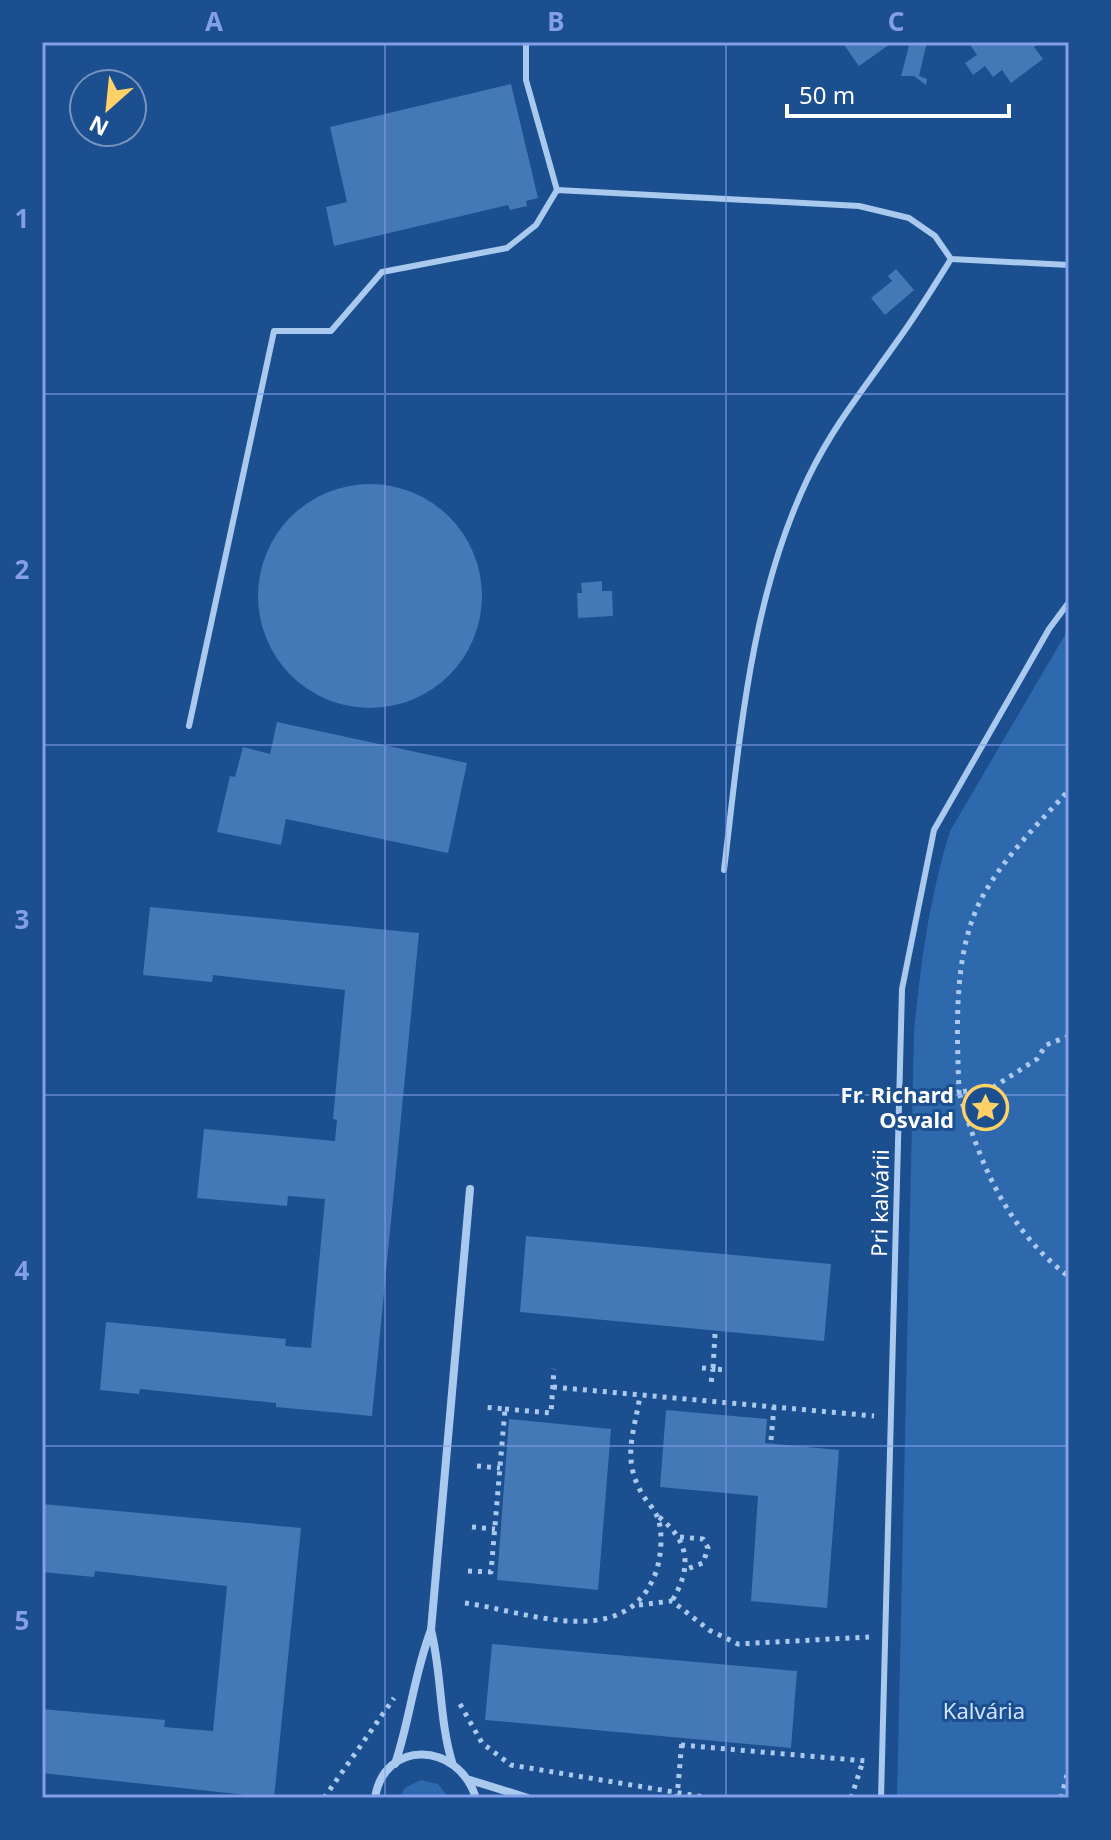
<svg xmlns="http://www.w3.org/2000/svg" width="1111" height="1840" viewBox="0 0 1111 1840" font-family="'Noto Sans',sans-serif">
<rect width="100%" height="100%" fill="#1b4f8f"/>
<!-- green -->
<g fill="#2e69ad">
<path d="M1069,628V1789L1067,1798H897L914,1032C920,965 930,895 950,831Z"/>
<path d="M421,1780L438,1784L449,1798H399L405,1788Z"/>
</g>
<!-- building -->
<g fill="#4478b7">
<path d="M842,42H893L859,66Z"/>
<path d="M910,42H927L919,76L927,79L926,85L914,76H901Z"/>
<path d="M968,42H1042L1034,47L1043,59L1011,83L1002,70L993,77L985,66L973,75L965,63L977,55Z"/>
<path d="M511,84L538,198L526,201L527,206L510,210L508,205L334,246L326,207L347,202L330,127Z"/>
<path d="M896,269L914,290L885,315L871,298L892,281L888,276Z"/>
<circle cx="370" cy="596" r="112"/>
<path d="M602,581V591H612L613,616L578,618L577,593H582L581,583Z"/>
<path d="M277,722L467,763L448,853L286,819L281,845L217,832L230,776L235,777L243,747L270,754Z"/>
<path d="M150,907L419,933L372,1416L276,1407V1403L227,1398L140,1389L139,1394L100,1390L106,1322L286,1339L285,1346L311,1348L325,1199L288,1196L287,1206L197,1198L204,1129L335,1141L337,1120L333,1119L345,990L213,975L212,982L143,975Z"/>
<path d="M526,1236L831,1264L824,1341L520,1312Z"/>
<path d="M666,1410L767,1419L765,1443L839,1450L827,1608L751,1601L758,1496L660,1487Z"/>
<path d="M509,1419L611,1429L598,1590L497,1580Z"/>
<path d="M42,1504L301,1528L274,1798L42,1773V1709L165,1720L164,1727L213,1731L227,1586L95,1571L94,1577L42,1572Z"/>
<path d="M492,1644L797,1671L791,1748L485,1720Z"/>
</g>
<g fill="none" stroke-linecap="round" stroke-linejoin="round">
<!-- path -->
<g stroke="#a9c9ee" stroke-width="5" stroke-dasharray="4 6" stroke-linecap="butt">
<path d="M1069,1036L1046,1045L1037,1059L992,1088L959,1092C981,1166 1006,1228 1069,1277"/>
<path d="M917,1093L959,1092C957,1030 952,950 984,894C1006,855 1039,823 1069,790"/>
<path d="M715,1334L713,1369L727,1370"/>
<path d="M702,1368L713,1369L711,1383"/>
<path d="M553,1387L874,1416"/>
<path d="M505,1409L551,1413L554,1369"/>
<path d="M771,1440L774,1407"/>
<path d="M477,1466L500,1468"/>
<path d="M659,1517C690,1542 692,1567 672,1601"/>
<path d="M472,1527L495,1529"/>
<path d="M680,1537L703,1539L708,1548L703,1563L687,1569"/>
<path d="M468,1571L491,1572L505,1409L482,1407"/>
<path d="M465,1603C525,1611 622,1652 654,1577C661,1562 664,1531 657,1516C653,1507 644,1499 640,1490C622,1456 635,1430 640,1395"/>
<path d="M639,1605L672,1601L709,1630L738,1644L869,1637"/>
<path d="M460,1704L482,1743L511,1765L710,1798"/>
<path d="M681,1745L866,1761"/>
<path d="M324,1798L394,1698"/>
<path d="M677,1798L682,1740"/>
<path d="M851,1798L863,1761"/>
<path d="M1061,1798L1069,1767"/>
</g>
<!-- service -->
<g stroke="#a9c9ee" stroke-width="6">
<path d="M526,42V80L557,190"/>
<path d="M189,726L274,331H331L382,272L507,248L536,225L557,190L859,206L909,218L935,236L951,259L1069,265"/>
<path d="M724,870C740,738 750,599 808,478C833,426 865,387 898,340C917,314 934,286 951,259"/>
<path d="M881,1798L902,989L934,830L1049,629L1069,602"/>
</g>
<!-- minor -->
<g stroke="#a9c9ee" stroke-width="8">
<path d="M431,1630C442,1674 439,1719 452,1762"/>
<path d="M395,1764C410,1720 414,1674 431,1630L470,1189"/>
<path d="M470,1780L528,1798"/>
<path d="M375,1798C384,1739 458,1741 476,1798"/>
</g>
</g>
<!-- grid -->
<path fill="none" stroke="#839eea" stroke-width="2" stroke-opacity="0.55" d="M385,42V1798M726,42V1798M42,394H1069M42,745H1069M42,1095H1069M42,1446H1069"/>
<!-- icons -->
<defs>
<symbol id="sight-ring" viewBox="-11 -11 22 22"><circle r="9.5" fill="#1b4f8f" stroke="#ffd166" stroke-width="1.5"/><path d="M0-6L1.8-2.2L6-1.7L2.9 1.2L3.7 5.4L0 3.3L-3.7 5.4L-2.9 1.2L-6-1.7L-1.8-2.2Z" fill="#ffd166"/></symbol>
</defs>
<g fill-rule="evenodd">
<use href="#sight-ring" x="960" y="1082" width="51" height="51"/>
</g>
<g text-anchor="middle" dominant-baseline="central" stroke-width="6" stroke-linejoin="round" paint-order="stroke">
<!-- poi labels -->
<g font-size="22" font-weight="bold" fill="#fff" stroke="#1b4f8f" text-anchor="end">
<text x="954" y="1094">Fr. Richard<tspan x="954" dy="25">Osvald</tspan></text>
</g>
<!-- street labels -->
<g font-size="22" fill="#fff" stroke="#1b4f8f">
<text transform="translate(879 1203) rotate(-89)">Pri kalvárii</text>
</g>
<!-- park labels -->
<g font-size="22" fill="#cfe3fa" stroke="#1b4f8f">
<text x="984" y="1710">Kalvária</text>
</g>
</g>
<!-- border -->
<rect width="1111" height="1840" fill="none" stroke="#1b4f8f" stroke-width="88"/>
<!-- north arrow -->
<g transform="translate(108 108) rotate(207)"><circle r="38" fill="#1b4f8f" stroke="#7695bc" stroke-width="2"/>
<path d="M0-6L14 30L0 20L-14 30Z" fill="#ffd166"/>
<text y="-12" font-size="22" font-weight="bold" text-anchor="middle" fill="#ffffff">N</text>
</g>
<!-- scale -->
<path d="M787 104v12h222v-12" fill="none" stroke="#ffffff" stroke-width="4"/>
<text x="799" y="104" font-size="24" fill="#ffffff" stroke="#1b4f8f" stroke-width="6" paint-order="stroke">50 m</text>
<rect x="44" y="44" width="1023" height="1752" fill="none" stroke="#839eea" stroke-width="3"/>
<g font-size="26" text-anchor="middle" font-weight="bold" fill="#839eea">
<text x="214" y="31">A</text>
<text x="556" y="31">B</text>
<text x="896" y="31">C</text>
<text x="22" y="228">1</text>
<text x="22" y="579">2</text>
<text x="22" y="929">3</text>
<text x="22" y="1280">4</text>
<text x="22" y="1630">5</text>
</g>
</svg>
